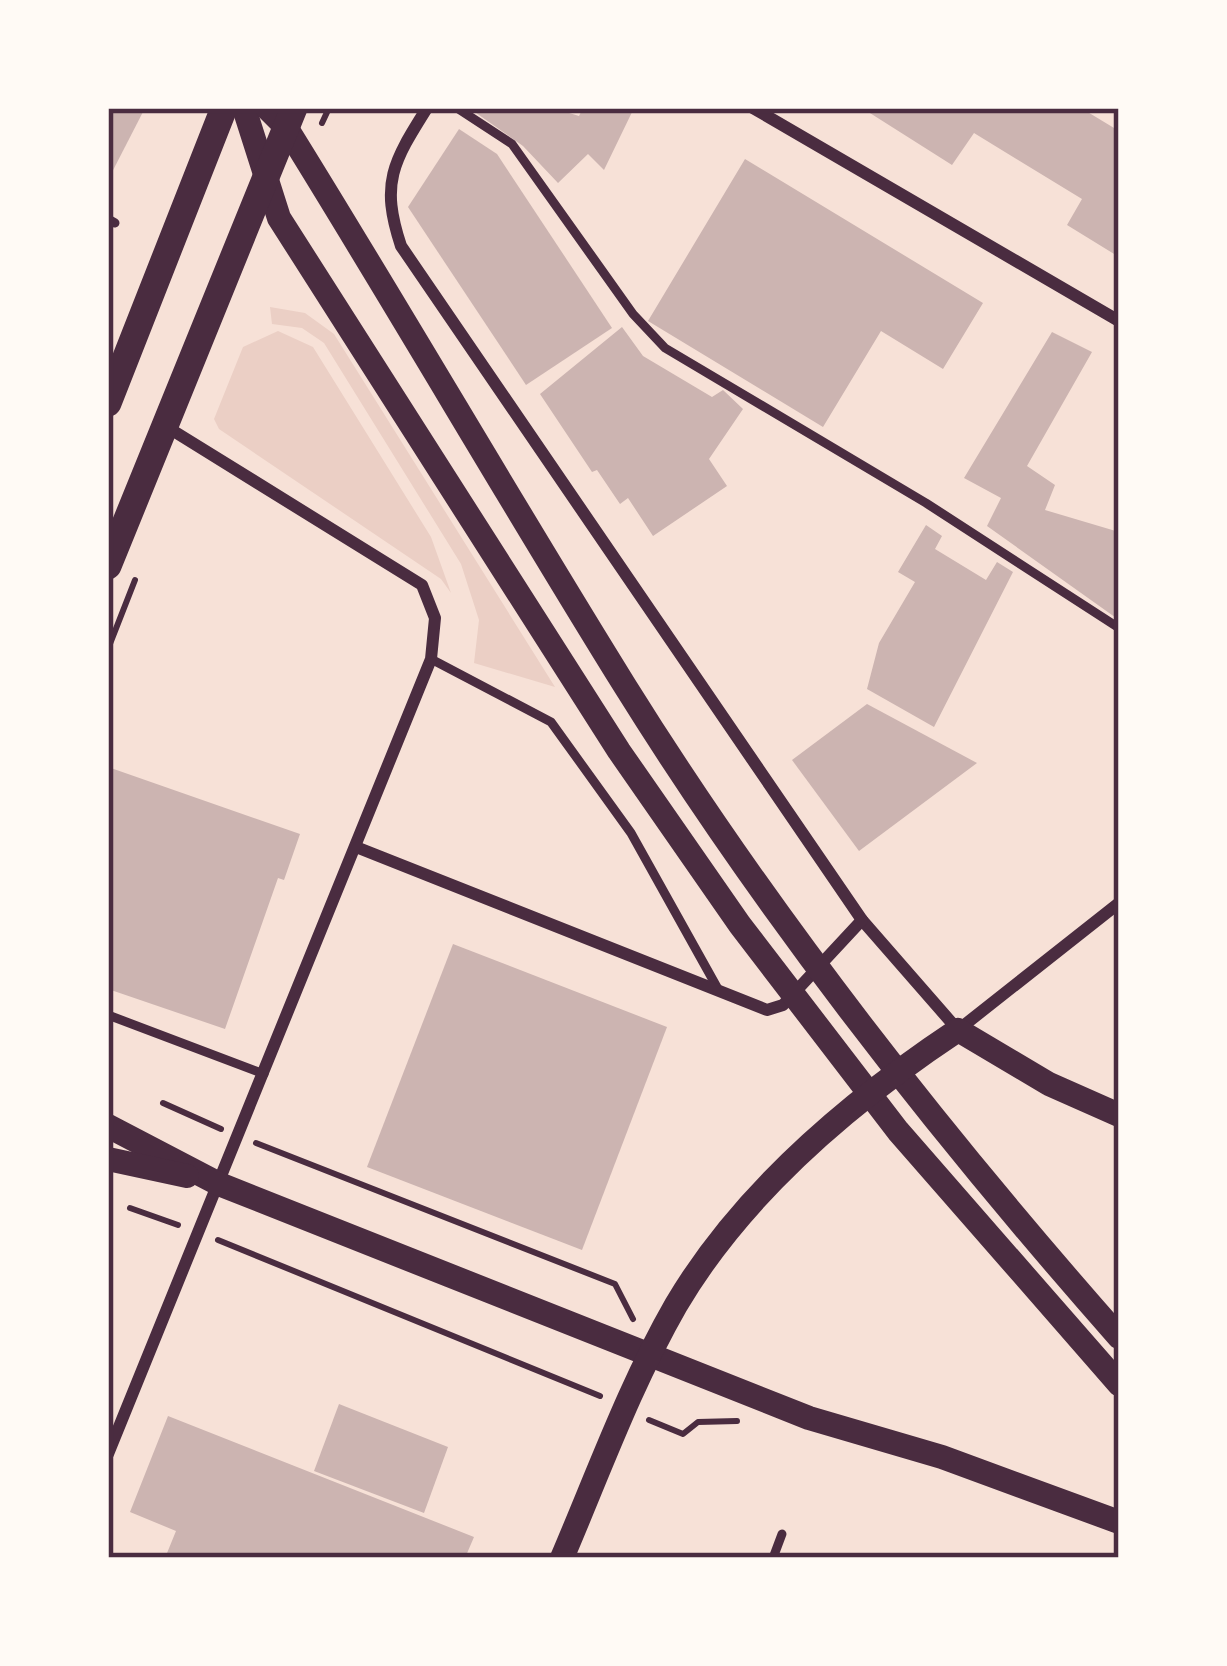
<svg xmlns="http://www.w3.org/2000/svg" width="1227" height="1666" viewBox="0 0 1227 1666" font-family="'Exo 2',sans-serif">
<rect width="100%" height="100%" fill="#f7e1d7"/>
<!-- green -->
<g fill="#ebcfc5">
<path d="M270,307L305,313L334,334L555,687L474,663L479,620L461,564L324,343L302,328L272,324Z"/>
<path d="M278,331L313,347L431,537L451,593L441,579L219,429L214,419L243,347Z"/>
</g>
<!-- building -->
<g fill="#ccb4b1">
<path d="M108,108H145L108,180Z"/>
<path d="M469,108H553L579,116L583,108H634L604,170L588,154L558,183L523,146Z"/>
<path d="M862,108H1081L1119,131V257L1067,225L1082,199L974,133L952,165Z"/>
<path d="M459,129L497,154L612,328L526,385L408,207Z"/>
<path d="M745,159L983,303L943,369L881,331L823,427L648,321Z"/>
<path d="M622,327L643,356L712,397L723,390L743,409L709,459L727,486L653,536L628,498L620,504L597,470L592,472L540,394Z"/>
<path d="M1052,332L1092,352L1027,466L1055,485L1045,510L1119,532V620L987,526L1001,498L964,478Z"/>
<path d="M926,525L942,536L935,549L986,580L997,562L1013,572L934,727L867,689L879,643L915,582L898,572Z"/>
<path d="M867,704L977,763L859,851L792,760Z"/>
<path d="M108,767L300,834L284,880L278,878L225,1029L108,989Z"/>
<path d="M453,944L667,1027L582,1250L367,1167Z"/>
<path d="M339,1404L448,1447L424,1513L314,1471Z"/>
<path d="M168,1416L474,1537L465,1558H165L176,1531L130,1512Z"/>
</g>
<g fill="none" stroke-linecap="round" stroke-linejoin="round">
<!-- path -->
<g stroke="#4a2c40" stroke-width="6">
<path d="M322,123L329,108"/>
<path d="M108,649L135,580"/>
<path d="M163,1103L221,1129"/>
<path d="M256,1143L615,1284L633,1319"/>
<path d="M130,1208L178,1225"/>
<path d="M218,1240L600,1396"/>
<path d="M649,1420L683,1434L698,1422L737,1421"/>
</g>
<!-- service -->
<g stroke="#4a2c40" stroke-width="9">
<path d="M457,108L512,144L633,314L665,348L926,503L1119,628"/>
<path d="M108,219L115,223"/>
<path d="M431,659L551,722L631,833L718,989"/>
<path d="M108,1015L264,1074"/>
<path d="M773,1558L782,1534"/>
</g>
<!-- minor -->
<g stroke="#4a2c40" stroke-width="12">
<path d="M427,108C393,162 380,183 401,246L862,920L958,1030L1119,903"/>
<path d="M753,108L1119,321"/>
<path d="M356,847L767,1010L783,1005L862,920"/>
<path d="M108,1454L431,659L435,618L422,585L167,427"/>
</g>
<!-- secondary -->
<g stroke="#4a2c40" stroke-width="24">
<path d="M244,108L279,218L619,751L740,925L898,1131L1119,1384"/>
<path d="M267,108L286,127C401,312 510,501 625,686C769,917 939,1133 1119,1337"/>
<path d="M108,1126L219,1184L809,1418L942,1457L1119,1522"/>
<path d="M108,1159L187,1176"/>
<path d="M562,1558C598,1474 630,1385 676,1305C742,1193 851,1101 958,1030L1049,1084L1119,1115"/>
</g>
<!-- primary -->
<g stroke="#4a2c40" stroke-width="27">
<path d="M108,403L224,108"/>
<path d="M108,566L294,108"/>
</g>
</g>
<!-- border -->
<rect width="1227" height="1666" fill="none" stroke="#fffaf5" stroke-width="222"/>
<rect x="111" y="111" width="1005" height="1444" fill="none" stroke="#4a2c40" stroke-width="4.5"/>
</svg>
